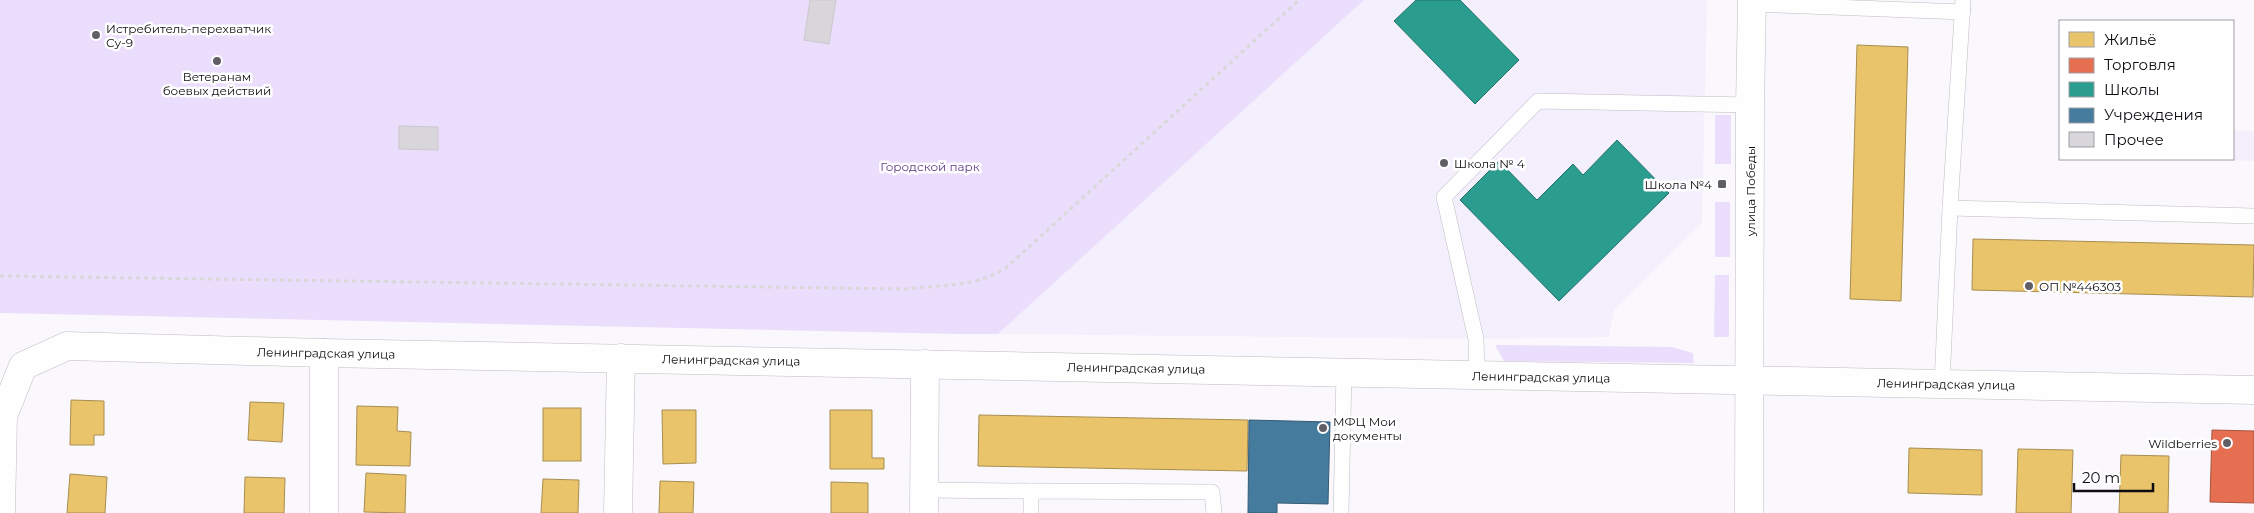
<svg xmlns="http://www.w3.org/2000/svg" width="2254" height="513" viewBox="0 0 2254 513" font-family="Montserrat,sans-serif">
<rect width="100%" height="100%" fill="#faf8fc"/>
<!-- built -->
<g fill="#f4effd">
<path d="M1364,0H1707L1702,223L1614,310L1609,337L1476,339L998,334Z"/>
<path d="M2233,130L2254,131V161L2197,159H2233Z"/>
</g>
<!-- green -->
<g fill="#ebddfc">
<path d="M0,0H1364L998,334H958L0,313Z"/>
<rect x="1715" y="115" width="16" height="49"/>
<rect x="1715" y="202" width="15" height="55"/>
<path d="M1715,275H1729V337H1714Z"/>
<path d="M1495,345L1671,347L1693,353L1694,363L1504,361Z"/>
</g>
<!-- homes -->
<g fill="#e9c46a" stroke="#a88d50">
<path d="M1857,45L1908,47L1901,301L1850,299Z"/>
<path d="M1973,239L2254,245L2253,297L1972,290Z"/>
<path d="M71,400L104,401V435H94V445H70Z"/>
<path d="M250,402L284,403L282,442L248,440Z"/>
<path d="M357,406L398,407L397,431L411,432L410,466L356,465Z"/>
<rect x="543" y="408" width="38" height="53"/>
<path d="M662,410H696V463L663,464Z"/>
<path d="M830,410H872V458H884V469H830Z"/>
<path d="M979,415L1248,420L1247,471L978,466Z"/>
<path d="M1909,448L1982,450V495L1908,493Z"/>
<path d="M2018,449L2073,450L2071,513H2016Z"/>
<path d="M2121,455L2169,456L2168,513H2119Z"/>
<path d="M366,473L406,475L405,513L364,512Z"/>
<path d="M70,474L107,477L105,513H67Z"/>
<path d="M245,477L285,478L284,513H244Z"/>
<path d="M543,479L579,480L578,513H541Z"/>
<path d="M660,481L694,482L693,513H659Z"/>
<path d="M831,482L868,483V513H831Z"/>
</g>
<!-- shops -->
<path fill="#e76f51" stroke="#a6523e" d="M2212,430L2254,431V503L2210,502Z"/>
<!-- schools -->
<g fill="#2a9d8f" stroke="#22726a">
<path d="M1416,0H1460L1519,60L1475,104L1394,21Z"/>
<path d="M1617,140L1669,193L1559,301L1460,200L1499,161L1537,200L1573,164L1583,175Z"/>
</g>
<!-- public -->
<path fill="#457b9d" stroke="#355a74" d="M1249,420L1330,422L1328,504L1277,503V513H1248Z"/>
<!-- building -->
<g fill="#d8d5db" stroke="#cbc8cd">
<path d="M810,0H836L829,44L804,40Z"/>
<path d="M399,126L438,127V150L399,149Z"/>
</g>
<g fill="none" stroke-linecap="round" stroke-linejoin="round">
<defs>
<g id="lane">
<path d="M1963,0L1950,208L2254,216"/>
<path d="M1752,4L1963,12"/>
<path d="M1477,375L1476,339L1444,197L1538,101L1750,105"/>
<path d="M1942,384L1950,208"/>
<path d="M924,490L1031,491"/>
<path d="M1031,513V491L1212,492L1214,513"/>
<path d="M1341,513L1344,372"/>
</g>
<g id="street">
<path d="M1,513L3,416L23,366L67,346L324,353L2254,390"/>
<path d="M324,513V353"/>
<path d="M618,513L621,358"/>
<path d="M924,513L925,364"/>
<path d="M1749,513L1750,105L1752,0"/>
</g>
</defs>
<!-- lane casing -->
<use href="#lane" stroke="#bebcc0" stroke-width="16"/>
<!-- street casing -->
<use href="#street" stroke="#bebcc0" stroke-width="29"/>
<!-- path -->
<path stroke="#d8d8d9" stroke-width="3" stroke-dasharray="4 4" stroke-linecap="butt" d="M0,276L905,289C939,285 977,287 1006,268L1299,0"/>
<!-- lane -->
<use href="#lane" stroke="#fefeff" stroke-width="15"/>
<!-- street -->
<use href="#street" stroke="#fefeff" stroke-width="28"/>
</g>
<!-- markers -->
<g fill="#615f65" stroke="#fff" stroke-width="2">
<circle cx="96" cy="35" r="5"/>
<circle cx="217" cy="61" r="5"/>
<circle cx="1444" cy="163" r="5"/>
<rect x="1717" y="179" width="10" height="10" rx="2.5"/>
<circle cx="2029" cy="286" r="5"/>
<circle cx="1323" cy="428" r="5"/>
<circle cx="2227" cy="443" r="5"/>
</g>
<g text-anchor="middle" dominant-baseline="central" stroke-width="5" stroke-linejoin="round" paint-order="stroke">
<!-- poi labels -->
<g font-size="12" fill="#0f0d13" stroke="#fff" text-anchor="start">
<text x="106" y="28">Истребитель-перехватчик<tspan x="106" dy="14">Су-9</tspan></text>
<text x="217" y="76" text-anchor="middle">Ветеранам<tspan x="217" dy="14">боевых действий</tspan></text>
<text x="1454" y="163">Школа № 4</text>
<text x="1712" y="184" text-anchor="end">Школа №4</text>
<text x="2039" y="286">ОП №446303</text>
<text x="1333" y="421">МФЦ Мои<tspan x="1333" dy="14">документы</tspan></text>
<text x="2217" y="443" text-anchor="end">Wildberries</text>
</g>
<!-- park labels -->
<g font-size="12" fill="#5c3981" stroke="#fff">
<text x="930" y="166">Городской парк</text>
</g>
<!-- street labels -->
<g font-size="12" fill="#0f0d13" stroke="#fff">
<text transform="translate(1750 191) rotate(-90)">улица Победы</text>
<text transform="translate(326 353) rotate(1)">Ленинградская улица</text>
<text transform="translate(731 360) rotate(1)">Ленинградская улица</text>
<text transform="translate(1136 368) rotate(1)">Ленинградская улица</text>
<text transform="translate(1541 377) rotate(1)">Ленинградская улица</text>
<text transform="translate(1946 384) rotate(1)">Ленинградская улица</text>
</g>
</g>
<!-- legend -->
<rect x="2059" y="20" width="175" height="140" fill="#ffffff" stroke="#9f9ea1"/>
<rect x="2069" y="32" width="25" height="15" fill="#e9c46a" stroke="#9f9ea1"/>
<text x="2104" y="45" font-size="15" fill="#0f0d13">Жильё</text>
<rect x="2069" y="58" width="25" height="15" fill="#e76f51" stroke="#9f9ea1"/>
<text x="2104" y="70" font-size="15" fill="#0f0d13">Торговля</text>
<rect x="2069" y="82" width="25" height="15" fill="#2a9d8f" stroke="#9f9ea1"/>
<text x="2104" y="95" font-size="15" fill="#0f0d13">Школы</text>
<rect x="2069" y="108" width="25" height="15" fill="#457b9d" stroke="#9f9ea1"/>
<text x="2104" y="120" font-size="15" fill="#0f0d13">Учреждения</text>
<rect x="2069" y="132" width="25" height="15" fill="#d8d5db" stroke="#9f9ea1"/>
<text x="2104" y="145" font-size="15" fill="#0f0d13">Прочее</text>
<!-- scale -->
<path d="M2074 483v8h79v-8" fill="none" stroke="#0f0d13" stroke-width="2.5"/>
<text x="2082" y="483" font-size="15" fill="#0f0d13" stroke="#ffffff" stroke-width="4" paint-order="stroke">20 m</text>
</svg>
